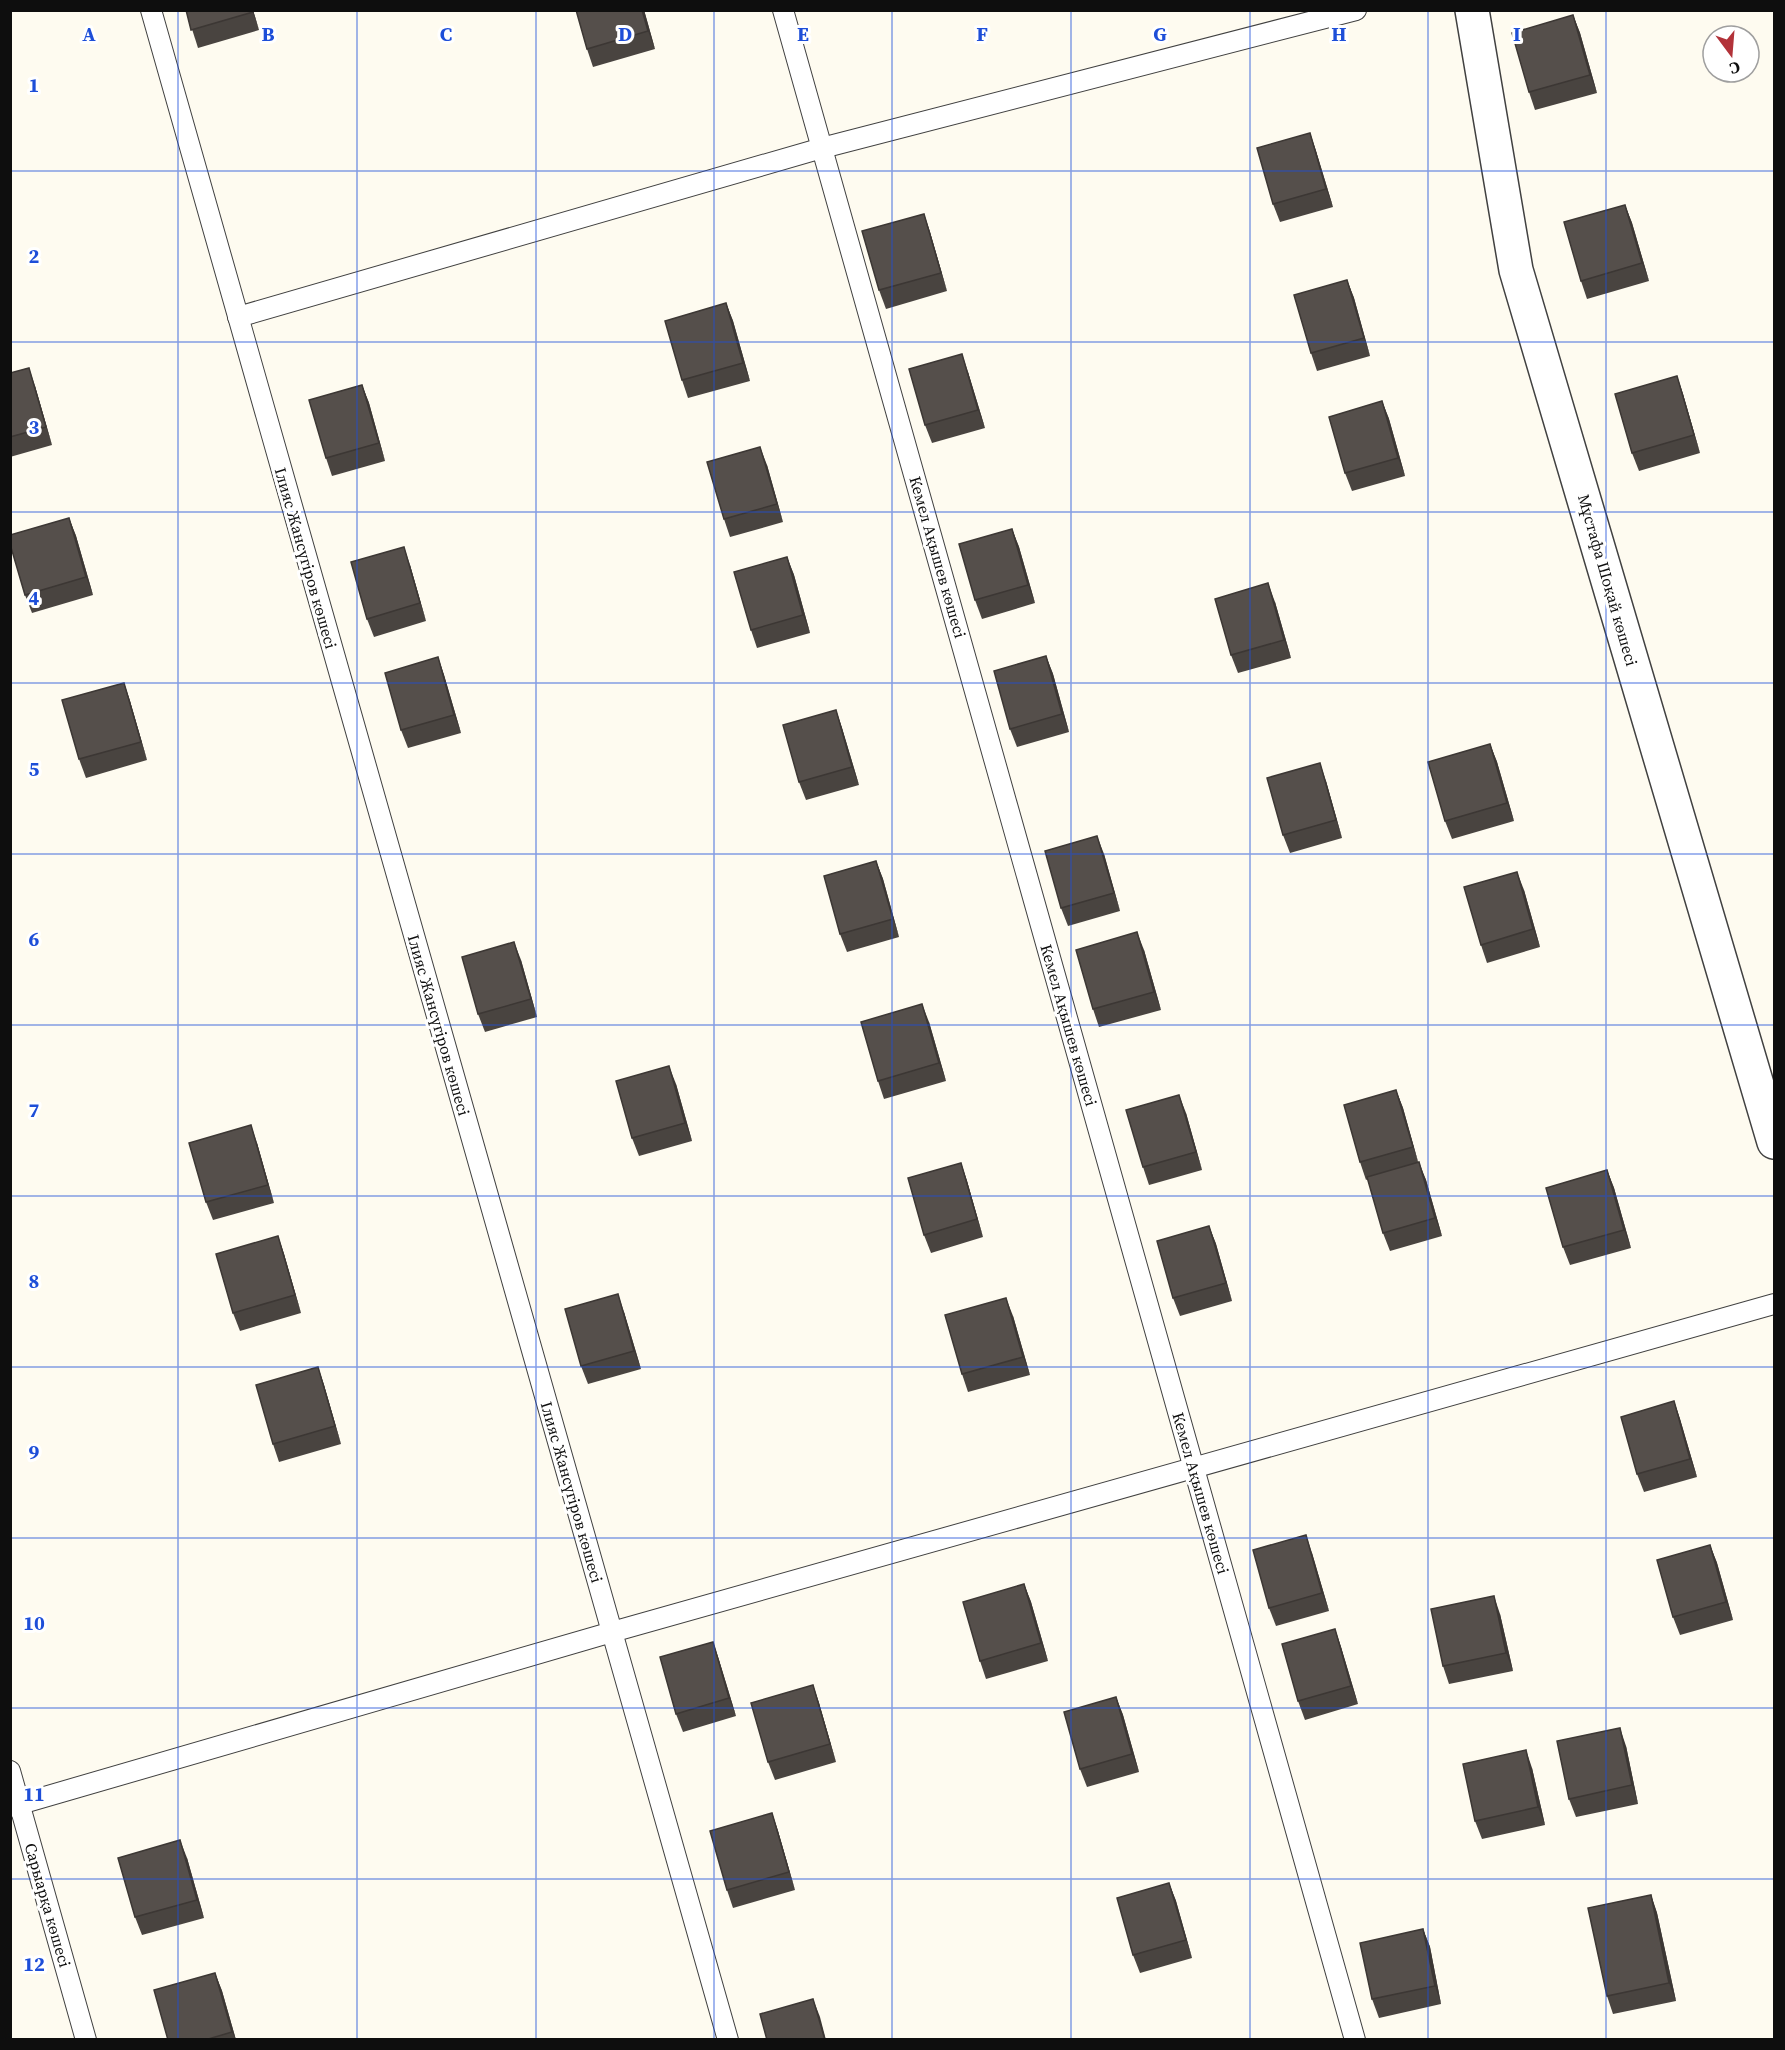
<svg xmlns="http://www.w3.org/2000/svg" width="1785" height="2050" viewBox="0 0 1785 2050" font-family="'Source Serif 4',serif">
<rect width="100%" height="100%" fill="#fefbf0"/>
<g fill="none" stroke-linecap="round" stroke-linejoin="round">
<defs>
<g id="service">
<path d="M151,10L728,2040"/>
<path d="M783,10L1355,2040"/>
<path d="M238,317L822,148L1356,10"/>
<path d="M10,1771L86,2040"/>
<path d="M10,1807L612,1632L1774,1304"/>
</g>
<path id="minor" d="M1472,10L1516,270L1774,1142"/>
</defs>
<!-- service casing -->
<use href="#service" stroke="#414141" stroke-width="22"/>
<!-- minor casing -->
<use href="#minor" stroke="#414141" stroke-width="36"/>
<!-- service -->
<use href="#service" stroke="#fff" stroke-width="20"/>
<!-- minor -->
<use href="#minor" stroke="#fff" stroke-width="33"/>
</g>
<!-- wall -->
<g fill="#494440">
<path d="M186,10H253L259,30L198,48Z"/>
<path d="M644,10L655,49L593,67L587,49Z"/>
<path d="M1573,15L1580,33L1597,93L1535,110L1529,92Z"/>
<path d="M1310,133L1316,151L1333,207L1280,222L1273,204Z"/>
<path d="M1625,205L1632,223L1649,281L1587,299L1581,281Z"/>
<path d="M924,214L930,232L947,291L886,309L879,290Z"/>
<path d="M1347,280L1354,298L1370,356L1317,371L1311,353Z"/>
<path d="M726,303L733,321L750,381L688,398L682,380Z"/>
<path d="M968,372L985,428L932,443L925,425Z"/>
<path d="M10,373L35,386L52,445L10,457Z"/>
<path d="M1677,376L1683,394L1700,453L1639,471L1632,453Z"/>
<path d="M362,385L369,403L385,461L332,476L326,458Z"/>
<path d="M1382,401L1389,419L1405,476L1352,491L1345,473Z"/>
<path d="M767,465L783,522L730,537L724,519Z"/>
<path d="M69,518L76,536L93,595L32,613L25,595Z"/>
<path d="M1012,529L1019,547L1035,603L982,619L975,600Z"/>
<path d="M787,557L794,575L810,633L757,648L751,630Z"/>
<path d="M410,565L426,621L374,637L367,619Z"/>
<path d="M1275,602L1291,658L1238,673L1231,655Z"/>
<path d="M1046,656L1053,674L1069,732L1017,747L1010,729Z"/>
<path d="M438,657L444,675L461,733L408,748L401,730Z"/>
<path d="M124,683L130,701L147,760L86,778L79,759Z"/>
<path d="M836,710L842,728L859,785L806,800L799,782Z"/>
<path d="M1490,744L1497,762L1514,821L1452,839L1445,821Z"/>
<path d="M1326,781L1342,838L1290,853L1283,835Z"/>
<path d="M1104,854L1120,911L1068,926L1061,908Z"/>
<path d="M876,861L883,879L899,937L847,952L840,934Z"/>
<path d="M1524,890L1540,947L1487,963L1481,945Z"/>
<path d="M1144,950L1161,1010L1099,1027L1093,1009Z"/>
<path d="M521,960L537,1017L485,1032L478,1014Z"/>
<path d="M929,1022L946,1081L884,1099L878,1081Z"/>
<path d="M676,1084L692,1141L639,1156L632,1138Z"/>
<path d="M1396,1090L1403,1108L1418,1162L1426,1180L1442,1236L1390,1251L1383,1233L1368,1179L1366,1180L1360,1162Z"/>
<path d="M1186,1113L1202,1170L1149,1185L1143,1167Z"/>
<path d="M257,1143L274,1203L213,1220L206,1202Z"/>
<path d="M961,1163L967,1181L983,1237L931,1253L924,1235Z"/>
<path d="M1607,1170L1614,1188L1631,1248L1570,1265L1563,1247Z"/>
<path d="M1209,1226L1216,1244L1232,1301L1180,1316L1173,1298Z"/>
<path d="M278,1236L284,1254L301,1313L240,1331L233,1313Z"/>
<path d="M624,1312L641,1369L588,1384L581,1366Z"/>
<path d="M1013,1316L1030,1375L968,1392L962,1374Z"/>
<path d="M318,1367L324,1385L341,1444L279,1462L273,1444Z"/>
<path d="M1674,1401L1680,1419L1697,1477L1644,1492L1637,1474Z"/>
<path d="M1710,1545L1717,1563L1733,1620L1680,1635L1673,1617Z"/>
<path d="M1312,1553L1329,1611L1276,1626L1269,1608Z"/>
<path d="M1024,1584L1031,1602L1048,1661L986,1679L980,1661Z"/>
<path d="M1500,1614L1513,1671L1449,1684L1443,1666Z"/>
<path d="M1335,1629L1341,1647L1358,1704L1305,1720L1298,1701Z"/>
<path d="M713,1642L719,1660L736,1716L683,1732L676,1714Z"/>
<path d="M813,1685L819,1703L836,1762L775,1780L768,1762Z"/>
<path d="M1116,1697L1123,1715L1139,1772L1087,1787L1080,1769Z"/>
<path d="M1626,1746L1638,1804L1576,1817L1569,1799Z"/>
<path d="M1532,1768L1545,1825L1482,1839L1475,1821Z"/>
<path d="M772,1813L778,1831L795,1890L733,1908L727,1890Z"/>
<path d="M187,1858L204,1918L142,1935L135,1917Z"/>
<path d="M1169,1883L1176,1901L1192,1958L1140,1973L1133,1955Z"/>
<path d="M1651,1895L1657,1913L1676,2001L1613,2014L1607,1996Z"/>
<path d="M1423,1929L1430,1947L1441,2004L1379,2018L1372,1999Z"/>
<path d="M215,1973L222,1991L236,2040H168Z"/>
</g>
<!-- shaded-wall -->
<g fill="#3c3734">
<path d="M252,10H253L259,30Z"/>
<path d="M642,10H644L655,49L648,31Z"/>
<path d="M1573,15L1580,33L1597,93L1590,75Z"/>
<path d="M1310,133L1316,151L1333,207L1326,189Z"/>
<path d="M1625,205L1632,223L1649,281L1642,263Z"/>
<path d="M924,214L930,232L947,291L941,273Z"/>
<path d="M1347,280L1354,298L1370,356L1364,338Z"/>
<path d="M726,303L733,321L750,381L743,363Z"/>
<path d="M962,354L968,372L985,428L978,410Z"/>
<path d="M29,368L35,386L52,445L46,427Z"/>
<path d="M1677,376L1683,394L1700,453L1694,435Z"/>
<path d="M362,385L369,403L385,461L379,443Z"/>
<path d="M1382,401L1389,419L1405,476L1398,458Z"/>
<path d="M760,447L767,465L783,522L777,504Z"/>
<path d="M69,518L76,536L93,595L86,577Z"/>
<path d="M1012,529L1019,547L1035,603L1028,585Z"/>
<path d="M404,547L410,565L426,621L420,603Z"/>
<path d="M787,557L794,575L810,633L803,615Z"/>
<path d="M1268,583L1275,602L1291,658L1284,640Z"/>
<path d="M1046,656L1053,674L1069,732L1062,714Z"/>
<path d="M438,657L444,675L461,733L454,715Z"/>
<path d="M124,683L130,701L147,760L141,742Z"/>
<path d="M836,710L842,728L859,785L852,767Z"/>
<path d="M1490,744L1497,762L1514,821L1507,803Z"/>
<path d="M1320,763L1326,781L1342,838L1336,820Z"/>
<path d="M1097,836L1104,854L1120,911L1114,893Z"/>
<path d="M876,861L883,879L899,937L893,919Z"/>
<path d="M1517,872L1524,890L1540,947L1533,929Z"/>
<path d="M1137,932L1144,950L1161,1010L1154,992Z"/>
<path d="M514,942L521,960L537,1017L531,999Z"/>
<path d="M922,1004L929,1022L946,1081L939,1063Z"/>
<path d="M669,1066L676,1084L692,1141L685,1123Z"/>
<path d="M1396,1090L1403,1108L1419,1165L1413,1147Z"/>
<path d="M1179,1095L1186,1113L1202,1170L1196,1152Z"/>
<path d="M251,1125L257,1143L274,1203L268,1185Z"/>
<path d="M1419,1162L1426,1180L1442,1236L1435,1218Z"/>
<path d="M961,1163L967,1181L983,1237L977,1219Z"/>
<path d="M1607,1170L1614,1188L1631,1248L1624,1230Z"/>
<path d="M1209,1226L1216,1244L1232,1301L1226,1283Z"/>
<path d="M278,1236L284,1254L301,1313L295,1295Z"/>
<path d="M618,1294L624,1312L641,1369L634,1351Z"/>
<path d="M1006,1298L1013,1316L1030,1375L1023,1357Z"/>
<path d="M318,1367L324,1385L341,1444L335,1426Z"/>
<path d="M1674,1401L1680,1419L1697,1477L1690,1459Z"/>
<path d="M1306,1535L1312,1553L1329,1611L1322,1593Z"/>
<path d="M1710,1545L1717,1563L1733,1620L1726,1602Z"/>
<path d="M1024,1584L1031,1602L1048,1661L1041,1643Z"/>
<path d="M1494,1596L1500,1614L1513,1671L1506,1653Z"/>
<path d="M1335,1629L1341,1647L1358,1704L1351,1686Z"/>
<path d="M713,1642L719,1660L736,1716L729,1698Z"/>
<path d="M813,1685L819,1703L836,1762L830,1744Z"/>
<path d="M1116,1697L1123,1715L1139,1772L1132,1754Z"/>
<path d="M1620,1728L1626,1746L1638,1804L1632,1785Z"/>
<path d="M1526,1750L1532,1768L1545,1825L1538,1807Z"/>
<path d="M772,1813L778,1831L795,1890L789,1872Z"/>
<path d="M180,1840L187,1858L204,1918L197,1900Z"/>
<path d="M1169,1883L1176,1901L1192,1958L1186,1940Z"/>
<path d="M1651,1895L1657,1913L1676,2001L1669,1983Z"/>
<path d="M1423,1929L1430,1947L1441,2004L1435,1986Z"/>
<path d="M215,1973L222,1991L236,2040L232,2032Z"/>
<path d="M813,1999L820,2017L826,2040H825Z"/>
</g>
<!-- building -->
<g fill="#554f4b" stroke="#3c3734" stroke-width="1.5">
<path d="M186,10H252L253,12L191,30Z"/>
<path d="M576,10H642L648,31L587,49Z"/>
<path d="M1573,15L1590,75L1529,92L1512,33Z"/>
<path d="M1310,133L1326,189L1273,204L1257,148Z"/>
<path d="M1625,205L1642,263L1581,281L1564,222Z"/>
<path d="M924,214L941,273L879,290L862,231Z"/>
<path d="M1347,280L1364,338L1311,353L1294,295Z"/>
<path d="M726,303L743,363L682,380L665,321Z"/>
<path d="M962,354L978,410L925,425L909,369Z"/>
<path d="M29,368L46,427L10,437V373Z"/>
<path d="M1677,376L1694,435L1632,453L1615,394Z"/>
<path d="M362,385L379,443L326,458L309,400Z"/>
<path d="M1382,401L1398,458L1345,473L1329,417Z"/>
<path d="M760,447L777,504L724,519L707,462Z"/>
<path d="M69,518L86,577L25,595L10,544V535Z"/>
<path d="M1012,529L1028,585L975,600L959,544Z"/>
<path d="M404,547L420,603L367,619L351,562Z"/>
<path d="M787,557L803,615L751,630L734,572Z"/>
<path d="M1268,583L1284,640L1231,655L1215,599Z"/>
<path d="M1046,656L1062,714L1010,729L994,671Z"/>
<path d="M438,657L454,715L401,730L385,673Z"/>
<path d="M124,683L141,742L79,759L62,700Z"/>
<path d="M836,710L852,767L799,782L783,725Z"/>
<path d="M1490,744L1507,803L1445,821L1428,762Z"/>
<path d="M1320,763L1336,820L1283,835L1267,778Z"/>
<path d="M1097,836L1114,893L1061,908L1045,851Z"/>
<path d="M876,861L893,919L840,934L824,876Z"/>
<path d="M1517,872L1533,929L1481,945L1464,887Z"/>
<path d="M1137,932L1154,992L1093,1009L1076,950Z"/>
<path d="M514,942L531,999L478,1014L462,957Z"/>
<path d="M922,1004L939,1063L878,1081L861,1022Z"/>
<path d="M669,1066L685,1123L632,1138L616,1081Z"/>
<path d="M1396,1090L1413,1147L1360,1162L1344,1105Z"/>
<path d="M1179,1095L1196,1152L1143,1167L1126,1110Z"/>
<path d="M251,1125L268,1185L206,1202L189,1143Z"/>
<path d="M1419,1162L1435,1218L1383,1233L1367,1177Z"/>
<path d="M961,1163L977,1219L924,1235L908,1178Z"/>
<path d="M1607,1170L1624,1230L1563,1247L1546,1188Z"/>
<path d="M1209,1226L1226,1283L1173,1298L1157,1241Z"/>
<path d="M278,1236L295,1295L233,1313L216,1254Z"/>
<path d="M618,1294L634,1351L581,1366L565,1309Z"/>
<path d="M1006,1298L1023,1357L962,1374L945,1315Z"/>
<path d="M318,1367L335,1426L273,1444L256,1385Z"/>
<path d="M1674,1401L1690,1459L1637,1474L1621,1417Z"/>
<path d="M1306,1535L1322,1593L1269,1608L1253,1550Z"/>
<path d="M1710,1545L1726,1602L1673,1617L1657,1560Z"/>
<path d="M1024,1584L1041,1643L980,1661L963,1602Z"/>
<path d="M1494,1596L1506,1653L1443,1666L1431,1609Z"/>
<path d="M1335,1629L1351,1686L1298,1701L1282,1644Z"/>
<path d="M713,1642L729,1698L676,1714L660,1657Z"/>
<path d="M813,1685L830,1744L768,1762L751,1703Z"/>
<path d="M1116,1697L1132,1754L1080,1769L1064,1712Z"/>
<path d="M1620,1728L1632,1785L1569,1799L1557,1741Z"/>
<path d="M1526,1750L1538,1807L1475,1821L1463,1764Z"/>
<path d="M772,1813L789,1872L727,1890L710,1831Z"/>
<path d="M180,1840L197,1900L135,1917L118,1858Z"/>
<path d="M1169,1883L1186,1940L1133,1955L1117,1898Z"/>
<path d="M1651,1895L1669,1983L1607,1996L1588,1908Z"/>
<path d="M1423,1929L1435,1986L1372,1999L1360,1943Z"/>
<path d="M215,1973L232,2032L205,2040H168L154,1990Z"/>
<path d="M813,1999L825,2040H767L760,2014Z"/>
</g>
<!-- grid -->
<path fill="none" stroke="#1d4ed8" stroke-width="1.5" stroke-opacity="0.55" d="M178,10V2040M357,10V2040M536,10V2040M714,10V2040M892,10V2040M1071,10V2040M1250,10V2040M1428,10V2040M1606,10V2040M10,171H1774M10,342H1774M10,512H1774M10,683H1774M10,854H1774M10,1025H1774M10,1196H1774M10,1367H1774M10,1538H1774M10,1708H1774M10,1879H1774"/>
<g text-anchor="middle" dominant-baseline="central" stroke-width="6" stroke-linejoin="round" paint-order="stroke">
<!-- street labels -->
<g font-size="16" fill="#0e0e0e" stroke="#fff">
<text transform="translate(938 557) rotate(74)">Кемел Ақышев көшесі</text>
<text transform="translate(306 558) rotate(74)">Ілияс Жансүгіров көшесі</text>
<text transform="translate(1608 580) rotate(74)">Мұстафа Шоқай көшесі</text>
<text transform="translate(439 1025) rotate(74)">Ілияс Жансүгіров көшесі</text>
<text transform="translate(1069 1025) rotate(74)">Кемел Ақышев көшесі</text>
<text transform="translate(572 1492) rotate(74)">Ілияс Жансүгіров көшесі</text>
<text transform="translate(1201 1493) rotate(74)">Кемел Ақышев көшесі</text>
<text transform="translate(48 1905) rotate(74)">Сарыарқа көшесі</text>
</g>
</g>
<g font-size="20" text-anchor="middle" font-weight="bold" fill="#1d4ed8" stroke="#fff" stroke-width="6" stroke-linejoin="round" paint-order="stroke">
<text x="89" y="41">A</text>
<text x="268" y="41">B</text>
<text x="446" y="41">C</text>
<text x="625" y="41">D</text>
<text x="803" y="41">E</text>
<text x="982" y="41">F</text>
<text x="1160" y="41">G</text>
<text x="1339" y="41">H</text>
<text x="1517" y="41">I</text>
<text x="34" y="92">1</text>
<text x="34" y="263">2</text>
<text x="34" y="434">3</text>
<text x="34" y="605">4</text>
<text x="34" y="776">5</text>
<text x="34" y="946">6</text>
<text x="34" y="1117">7</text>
<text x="34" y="1288">8</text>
<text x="34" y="1459">9</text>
<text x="34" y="1630">10</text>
<text x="34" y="1801">11</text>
<text x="34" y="1971">12</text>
</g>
<!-- border -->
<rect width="1785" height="2050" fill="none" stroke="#0e0e0e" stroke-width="24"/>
<!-- north arrow -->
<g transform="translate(1731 54) rotate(164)"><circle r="28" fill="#ffffff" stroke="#9f9f9f" stroke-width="1.5"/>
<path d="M0-4.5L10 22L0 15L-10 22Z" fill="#b23239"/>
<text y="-9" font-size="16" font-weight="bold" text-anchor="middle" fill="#0e0e0e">С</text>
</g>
</svg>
